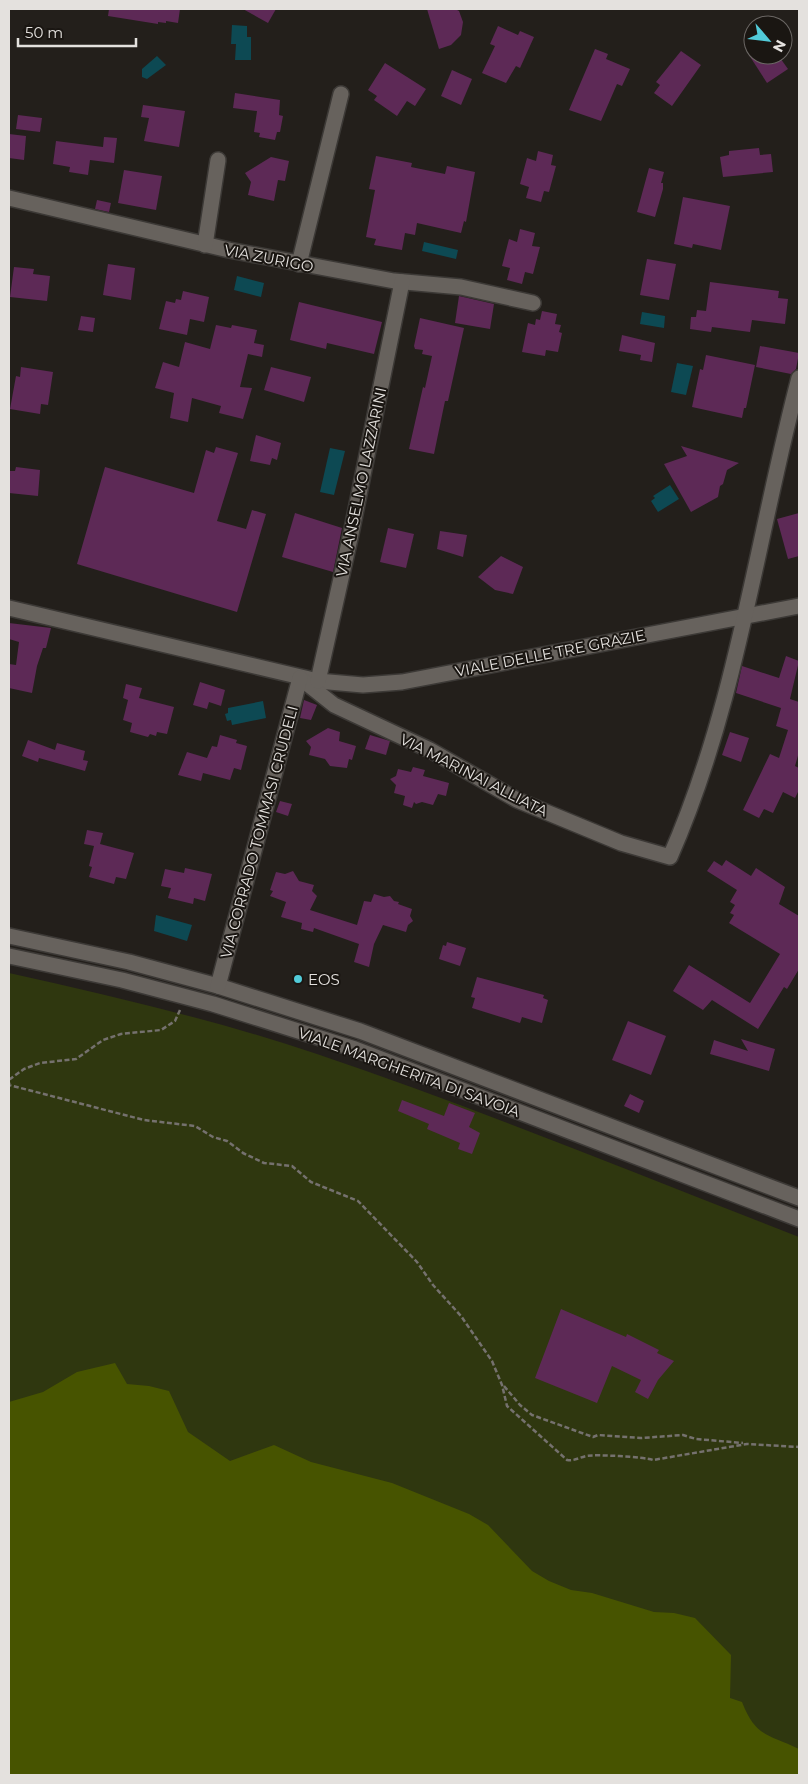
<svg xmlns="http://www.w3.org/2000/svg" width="808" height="1784" viewBox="0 0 808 1784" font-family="Montserrat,sans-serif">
<rect width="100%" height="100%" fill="#231f1b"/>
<!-- green -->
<path fill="#2f370f" d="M9,973C112,996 216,1020 317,1054C480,1109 639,1175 799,1237V1775H9Z"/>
<!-- forest -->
<path fill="#475400" d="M115,1363L127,1384L149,1386L169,1391L188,1432L230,1461L274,1445L311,1462L392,1483L469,1514L488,1525L532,1571L549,1581L571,1590L592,1593L654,1612L674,1613L695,1618L731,1655L730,1698L742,1702C756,1738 769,1734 799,1749V1775H9V1402L43,1392L77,1372Z"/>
<!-- water -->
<g fill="#0d4953">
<path d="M232,25L247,26V37H251V60H235L236,44H231Z"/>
<path d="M157,56L166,65L147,79L142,77V69Z"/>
<path d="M424,242L458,250L456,259L422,251Z"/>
<path d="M237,276L264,283L261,297L234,290Z"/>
<path d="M642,312L665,316L664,328L640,324Z"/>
<path d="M677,363L693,366L686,395L671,392Z"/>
<path d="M330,448L345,451L334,495L320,492Z"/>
<path d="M670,485L679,499L658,512L651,501L655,498L653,496Z"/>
<path d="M263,701L266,718L232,725L231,720L227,721L225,714L228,713V708Z"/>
<path d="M156,915L192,925L187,941L154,931Z"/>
</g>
<!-- building -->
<g fill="#5d2956">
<path d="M109,9H180L178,23L166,21V23L158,22V24L108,16Z"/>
<path d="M243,9H276L268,23Z"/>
<path d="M427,9H455L459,11L463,22L461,35L451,45L439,49Z"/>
<path d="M498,26L518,35L520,31L534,37L520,68L516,66L506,83L482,73L495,46L490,44Z"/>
<path d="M595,49L608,54L606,59L630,69L622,86L617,84L601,121L569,110Z"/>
<path d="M681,51L701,65L672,106L654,93L660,85L656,82Z"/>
<path d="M749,55H778L788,69L767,83Z"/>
<path d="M385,63L426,89L415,106L407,101L397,116L374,100L377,96L368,90Z"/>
<path d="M452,70L472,79L461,105L441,96Z"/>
<path d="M235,93L280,100L279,115L283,116L280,132H277L275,140L259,137L260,133L254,132L257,111L233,108Z"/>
<path d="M143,105L185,111L179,147L144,141L149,118L141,117Z"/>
<path d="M18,115L42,118L40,132L16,129Z"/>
<path d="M9,134L26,136L24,160L9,158Z"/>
<path d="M104,137L117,138L114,163L90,160L88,175L69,172L70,167L53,164L56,141L103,147Z"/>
<path d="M759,148L760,155L771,154L773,172L723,177L720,157L729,155V151Z"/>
<path d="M538,151L553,155L551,165L556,166L549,192L544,191L541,202L526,198L529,187L520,184L527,158L536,161Z"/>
<path d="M376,156L412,163L411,167L445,174L447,166L475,172L466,222L464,221L461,233L417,223L415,235L405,233L402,250L374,245L376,239L366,237L375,190L369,189Z"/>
<path d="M271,157L289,161L285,181L278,180L274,201L248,195L251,182L245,173Z"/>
<path d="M649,168L664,172L661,183H663V189L655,217L637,212Z"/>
<path d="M124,170L162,176L156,210L118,203Z"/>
<path d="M683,197L730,206L721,250L693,244L692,248L674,244Z"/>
<path d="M97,200L111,203L109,212L95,209Z"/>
<path d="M520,229L535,233L532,246L540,247L533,274L525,272L522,284L507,280L510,268L502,266L509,239L517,242Z"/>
<path d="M647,259L676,264L669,300L640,295Z"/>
<path d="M108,264L135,268L131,300L103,295Z"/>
<path d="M14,267L34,269L33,274L50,276L47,301L10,297Z"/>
<path d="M710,282L779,291L778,298L788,299L785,324L752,320L750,332L712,327L711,332L690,329L691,317H696L697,310L706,311Z"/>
<path d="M183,291L209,297L204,322L190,319L187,335L159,329L166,301L175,303L176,299L181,300Z"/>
<path d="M459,296L494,304L490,329L455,323Z"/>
<path d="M299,302L382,322L374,354L327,343L326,349L290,340Z"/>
<path d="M542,311L557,314L555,324L561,325L559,332L562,333L558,352L546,350L545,356L522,352L528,323L535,325L536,319L540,320Z"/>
<path d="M81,316L95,318L93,332L78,330Z"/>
<path d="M420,318L464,328L448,401H445L434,454L409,449L423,387L425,388L432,356L422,354L423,350L415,349L414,346Z"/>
<path d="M216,325L231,328L232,325L257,330L254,343L264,345L262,357L248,354L240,387L252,388L243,419L219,413L221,406L192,398L188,422L170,418L174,393L155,388L163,362L179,367L185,342L210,349Z"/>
<path d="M622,335L655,343L652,362L640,360L641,355L619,351Z"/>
<path d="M760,346L799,353L796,369L791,374L756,367Z"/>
<path d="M706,355L755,365L746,408H744L742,418L692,407L700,369L703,370Z"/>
<path d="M21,367L53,372L48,405L41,404L40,414L10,409L16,376L20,377Z"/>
<path d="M271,367L311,377L304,402L264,390Z"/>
<path d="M256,435L281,443L277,460L272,458L270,465L250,461Z"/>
<path d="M681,446L739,463L727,470L723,484L720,486L718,497L691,512L664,464L687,456Z"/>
<path d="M216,447L238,453L217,521L246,529L252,510L266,514L237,612L77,564L105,467L194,493L206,450L214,453Z"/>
<path d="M16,467L40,470L38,496L9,493V471H15Z"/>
<path d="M295,513L342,528L333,572L282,557Z"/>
<path d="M799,513V556L788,559L777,519Z"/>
<path d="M388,528L414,534L406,568L380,562Z"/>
<path d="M440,531L467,535L463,557L437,549Z"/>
<path d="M501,556L523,567L513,594L495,590L478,577Z"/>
<path d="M9,623L51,628L46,648H43L37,666L32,693L9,688V664L16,665L19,642L9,639Z"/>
<path d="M786,656L799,661L790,699L799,702V752L795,766L799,768V790L795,798L783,792L773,813L764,809L759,818L743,810L770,754L779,758L788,730L776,726L781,708L736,693L742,666L779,678Z"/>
<path d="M200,682L225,690L221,706L209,702L207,709L193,705Z"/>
<path d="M126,684L142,688L139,698L174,707L167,734L157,732L156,736L150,734L148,737L130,732L132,723L123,720L128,700L123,698Z"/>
<path d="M304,700L317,705L311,720L300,718Z"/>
<path d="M328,728L340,732L339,741L356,746L352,760L349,759L347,768L330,766L325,759L309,755L311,747L306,741Z"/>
<path d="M730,732L749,738L741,762L722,755Z"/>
<path d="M220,735L237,740L236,743L247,746L241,770L234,768L230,780L203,773L201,781L178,775L187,752L207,758L212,746L217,747Z"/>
<path d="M370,735L390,741L386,755L365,749Z"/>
<path d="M28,740L55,750L57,743L85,751L83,760L88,761L85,771L39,758L38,762L22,756Z"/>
<path d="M413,767L425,770L423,776L449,783L446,796L438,794L433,805L422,802L416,804L414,802L412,808L403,805L405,796L394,793L396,785L390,779L396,776L398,769L411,772Z"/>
<path d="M280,801L292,804L288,816L276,812Z"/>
<path d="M87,830L103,833L100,844L134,853L126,879L116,877L114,884L89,877L92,867L89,866L94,846L84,844Z"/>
<path d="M726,860L751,876L756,868L785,887L779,904L799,916V969L787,989L784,987L758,1029L712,1000L703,1010L673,991L689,965L750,1003L780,954L729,923L734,915L730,913L735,905L730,902L737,890L707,871L714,861L722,866Z"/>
<path d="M185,868L212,874L205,901L194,898L193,904L168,898L171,888L161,886L165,869L184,873Z"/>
<path d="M293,871L299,881L314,885L312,891L317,896L310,910L357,925L364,901L371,902L374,894L384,897L390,896L394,901L399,902L398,904L412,909L410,916L413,921L408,925L406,932L383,925L374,944L369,967L354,962L359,944L314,928L313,932L301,929L302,923L281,917L286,902L270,896L273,891L270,890L276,872L285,874Z"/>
<path d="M447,942L466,948L460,966L439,959L443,945L446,946Z"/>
<path d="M477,977L544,995L543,998L548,1000L542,1023L522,1017L520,1023L472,1008L475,998L471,997Z"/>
<path d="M628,1021L666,1036L651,1075L612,1060Z"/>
<path d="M741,1039L775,1049L769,1071L710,1054L714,1040L748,1051Z"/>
<path d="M630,1094L644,1101L639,1113L624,1106Z"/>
<path d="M402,1100L444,1116L449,1103L475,1113L469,1127L480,1133L472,1154L458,1149L460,1143L427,1129L429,1124L398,1111Z"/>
<path d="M561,1309L626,1337L627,1334L659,1350L657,1353L674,1361L658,1380L648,1399L635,1392L641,1380L612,1366L597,1403L535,1378Z"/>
</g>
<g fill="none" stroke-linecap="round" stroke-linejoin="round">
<defs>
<g id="minor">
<path d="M9,198L229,250L394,281L461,287L533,303"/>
<path d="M205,245L218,160"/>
<path d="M299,264L341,94"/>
<path d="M9,608L318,681L363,685L402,682L799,606"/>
<path d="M300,678L334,705L430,750L517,800L621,843L670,857C737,705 757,537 799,378"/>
<path d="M318,681L351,534L402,282"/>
<path d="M9,936L129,962L218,986L360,1031L799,1198"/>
<path d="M9,956L122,980L213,1004L355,1049L799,1219"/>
<path d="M218,986L300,678"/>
</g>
</defs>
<!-- minor casing -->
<use href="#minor" stroke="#3c3936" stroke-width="18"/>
<!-- path -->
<g stroke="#75716e" stroke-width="2.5" stroke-dasharray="5 2.5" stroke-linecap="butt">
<path d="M180,1010L175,1021L161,1030L121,1034L103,1040L76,1059L40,1063L24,1069L10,1079L9,1085L144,1120L195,1126L213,1137L227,1141L243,1153L264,1163L292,1166L311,1182L358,1201L417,1262L433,1285L461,1316L492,1361L502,1385L507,1406L567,1460C575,1461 578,1458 586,1456C595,1454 645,1457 653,1460L747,1444L799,1447"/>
<path d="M504,1386L520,1405L532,1415L593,1437L598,1435L641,1438L683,1435L696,1439L743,1443"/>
</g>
<!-- minor -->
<use href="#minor" stroke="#67625d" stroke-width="15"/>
</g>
<!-- markers -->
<circle fill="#52cbd9" stroke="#1a1612" stroke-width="2" cx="298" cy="979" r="5"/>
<g text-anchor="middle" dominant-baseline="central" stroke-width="4" stroke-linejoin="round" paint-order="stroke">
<!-- street labels -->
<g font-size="15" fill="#e4e1de" stroke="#1a1612">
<text transform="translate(269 258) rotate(11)">VIA ZURIGO</text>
<text transform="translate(361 482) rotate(-78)">VIA ANSELMO LAZZARINI</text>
<text transform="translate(550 653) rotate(-11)">VIALE DELLE TRE GRAZIE</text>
<text transform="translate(474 775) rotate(27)">VIA MARINAI ALLIATA</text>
<text transform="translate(259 832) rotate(-75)">VIA CORRADO TOMMASI CRUDELI</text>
<text transform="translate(409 1072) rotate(20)">VIALE MARGHERITA DI SAVOIA</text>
</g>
<!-- poi labels -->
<g font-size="15" fill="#e4e1de" stroke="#1a1612" text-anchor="start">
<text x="308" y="979">EOS</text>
</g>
</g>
<!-- border -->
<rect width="808" height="1784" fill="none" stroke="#e4e1de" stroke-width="20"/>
<!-- north arrow -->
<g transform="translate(768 40) rotate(118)"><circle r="24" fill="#1a1612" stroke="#6b6764"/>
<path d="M0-4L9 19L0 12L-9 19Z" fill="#52cbd9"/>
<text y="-8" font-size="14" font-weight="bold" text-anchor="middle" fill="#e4e1de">N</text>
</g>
<!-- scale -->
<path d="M18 38v8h118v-8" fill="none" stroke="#e4e1de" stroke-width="2.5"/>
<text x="25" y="38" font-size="15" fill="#e4e1de" stroke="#1a1612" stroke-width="4" paint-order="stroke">50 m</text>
</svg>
